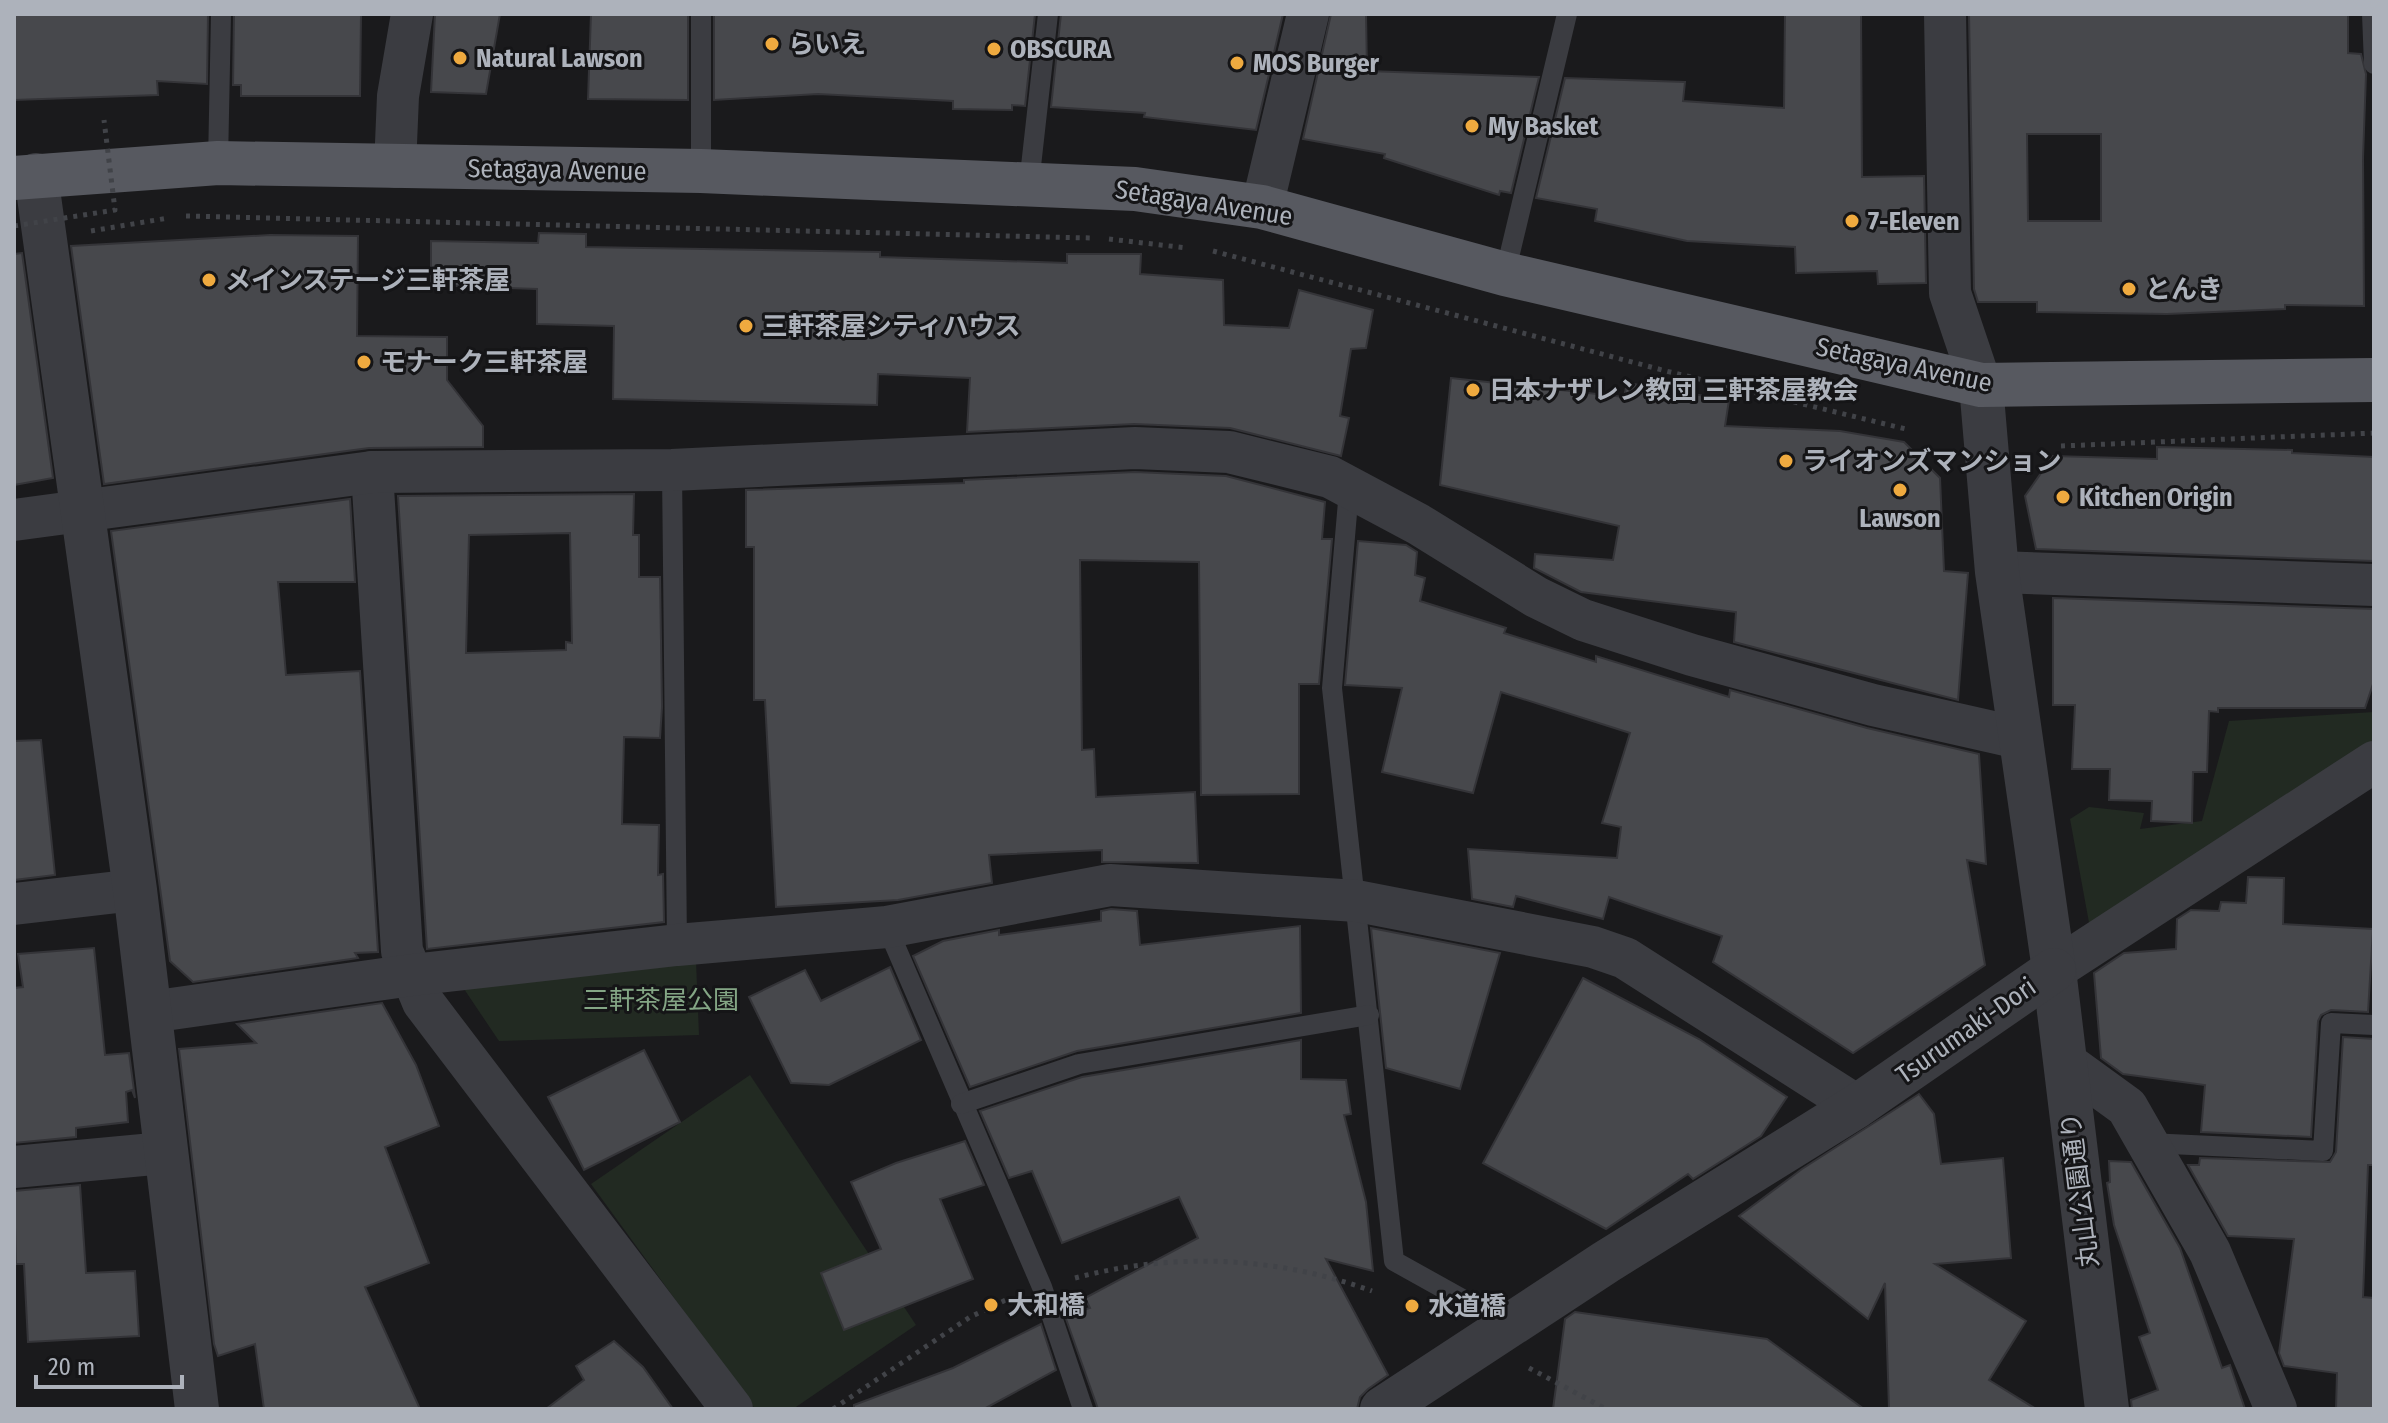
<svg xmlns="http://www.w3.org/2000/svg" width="2388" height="1423" viewBox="0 0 2388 1423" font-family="'Fira Sans Condensed','Noto Sans JP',sans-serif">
<rect width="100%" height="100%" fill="#1a1a1c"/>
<!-- green -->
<g fill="#222a22">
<path d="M2374,712V745L2090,928L2070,819L2089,807L2144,813L2140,829L2202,821L2229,721Z"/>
<path d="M696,961L699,1035L499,1041L460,983Z"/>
<path d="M750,1075L916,1325L793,1409H755L591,1184Z"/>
</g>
<!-- building -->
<g fill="#47484c" stroke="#343438" stroke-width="2" fill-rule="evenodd">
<path d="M14,14H208L207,84L157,81L158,95L14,100Z"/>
<path d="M234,14H361L360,96H241V85H233Z"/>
<path d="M435,14H500L486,94L431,92Z"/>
<path d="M591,14H688V100L588,99Z"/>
<path d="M714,14H1035L1025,106L1012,105V110L953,109V101L818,94L714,100Z"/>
<path d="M1061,14H1283L1256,130L1144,117L1145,113L1051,107Z"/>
<path d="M1331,14H1366L1367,71L1539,77L1511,193L1500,191L1499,195L1384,158L1385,154L1303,139Z"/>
<path d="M1785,14H1861L1862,177L1924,176L1926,283L1878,284L1877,271L1796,273L1795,247L1687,241L1595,221L1597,209L1536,198L1565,78L1685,82L1683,101L1784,108Z"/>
<path d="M1969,14H2348V53L2361,54L2366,74L2363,158L2364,306L2285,305V309L2167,314L2037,312V302H1978L1974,289ZM2027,134H2101V221H2028Z"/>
<path d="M539,233L586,234V247L880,252V257L1067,263V254H1141L1140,274L1223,280L1224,325L1289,328L1299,290L1373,310L1366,348L1351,349L1340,416L1349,418L1341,456L1230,428L1134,424L967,432L970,378L878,374L877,405L613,399L614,326L537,324V289L431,285V241L538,243Z"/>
<path d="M270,235L358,236L357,336L447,337V380L483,426V447L369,448L104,484L71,246Z"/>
<path d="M22,253L53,478L14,485V254Z"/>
<path d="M1451,378L1624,397L1627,383L1729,400L1725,426L1840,431L1904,442L1940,478L1944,571L1968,573L1958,700L1734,642L1736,612L1581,592L1534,568L1535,554L1613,560L1619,526L1440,485Z"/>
<path d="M2157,447L2292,450V453L2374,457V561L2036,549L2025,496L2053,456L2157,459Z"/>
<path d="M1135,472L1226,476L1325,502L1322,539H1332L1319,684H1299V794L1201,795L1199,562L1080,560L1082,750L1094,749L1096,797L1195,792L1198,863L1102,862V850L989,855L992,883L898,900L776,907L765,700H754V547H746V490L964,483V480Z"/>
<path d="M634,494L633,535H639V577H660L662,707L660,738L624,737L622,824L659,825L658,875L663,874L664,922L427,949L398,496ZM570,533L572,643L566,642V650L466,653L469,535Z"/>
<path d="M350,499L355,582H278L286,675L360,671L378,952L355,953L358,958L193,982L170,961L111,531Z"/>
<path d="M1358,541L1406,545L1417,552L1415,575L1425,578L1420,601L1506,628L1504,633L1596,662V656L1729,697L1730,690L1867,728L1979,754L1986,864L1967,860L1985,965L1853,1053L1713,962L1722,936L1609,897L1603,919L1516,896L1513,907L1472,899L1468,849L1617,858L1621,827L1602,823L1630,733L1501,692L1473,793L1382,772L1402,688L1345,685Z"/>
<path d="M2053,598L2374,609V681L2365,708H2218V712L2209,711L2207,772H2193L2192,823L2151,821L2152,801L2109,800L2110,769H2072L2075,705H2053Z"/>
<path d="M41,740L55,875L14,880V741Z"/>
<path d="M2248,877L2284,878L2283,924L2373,929L2368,1012L2331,1010L2321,1015L2318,1021L2311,1137L2201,1132L2205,1085L2123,1074L2101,1058L2094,973L2124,953L2176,949L2177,919L2191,910L2219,911L2221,902L2246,903Z"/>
<path d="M1111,909L1137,911L1140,945L1300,926L1301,1013L1077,1051L970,1087L913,956L943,941L999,930V935L1101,921V911Z"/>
<path d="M1371,928L1500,953L1460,1089L1386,1068Z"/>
<path d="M94,948L105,1055L129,1053L135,1098L132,1090L126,1092L128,1122L76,1128V1137L14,1143V988L23,987L18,954Z"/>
<path d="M890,967L921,1040L829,1085L791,1083L749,997L805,970L821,1001Z"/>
<path d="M1583,978L1699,1039L1787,1097L1761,1136L1693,1179L1688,1174L1606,1229L1483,1163Z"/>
<path d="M382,1003L416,1065L439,1126L385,1147L429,1263L365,1287L420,1409H264L255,1344L218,1356L214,1344L179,1049L256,1043L237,1024Z"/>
<path d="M2343,1037L2374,1039V1165H2368L2363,1297L2374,1298L2373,1409H2336L2337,1373L2284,1366L2279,1353L2294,1239L2228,1236L2188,1165H2199L2200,1158L2330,1162L2336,1152Z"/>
<path d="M1301,1040V1079L1346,1080L1351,1114L1344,1115L1366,1202L1373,1271L1326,1259L1388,1375L1368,1389L1360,1397L1357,1409H1098L1065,1316L1090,1308L1085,1298L1198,1238L1179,1197L1062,1243L1032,1171L1009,1178L980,1111L1082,1077Z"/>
<path d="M644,1050L680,1122L584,1170L548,1097Z"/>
<path d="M1919,1094L1934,1114L1941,1164L2003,1158L2011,1258L1935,1264L2026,1321L1989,1380L2036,1409H1889L1885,1283L1868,1319L1739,1216L1802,1169Z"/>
<path d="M965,1141L984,1185L940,1199L973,1279L844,1330L821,1273L881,1249L851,1182L896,1163Z"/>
<path d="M2109,1161L2131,1162L2180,1248L2222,1368L2230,1365L2245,1409H2132L2131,1400L2158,1390L2139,1337L2150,1333L2114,1225L2107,1183L2110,1182Z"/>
<path d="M80,1185L86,1273L135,1271L139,1336L28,1342L24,1264H16L14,1191Z"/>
<path d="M1575,1312L1767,1339L1864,1409H1553L1565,1319Z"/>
<path d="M1041,1324L1056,1370L984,1409H854V1405L953,1368Z"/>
<path d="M614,1341L643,1367L673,1409H546L584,1380L576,1366Z"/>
</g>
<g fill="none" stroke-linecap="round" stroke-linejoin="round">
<!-- path -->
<g stroke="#414348" stroke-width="5" stroke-dasharray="4 6" stroke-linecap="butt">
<path d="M186,216L1091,238"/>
<path d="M91,231L168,218"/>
<path d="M1109,239L1187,248"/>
<path d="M1213,251L1666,371L1910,430"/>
<path d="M2061,446L2374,433"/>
<path d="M1075,1278C1173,1252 1276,1256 1372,1291"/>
<path d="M1529,1368L1606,1409"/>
<path d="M833,1409L970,1317L1008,1299"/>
</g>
<!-- service -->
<g stroke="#3b3c41" stroke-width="20">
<path d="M701,14V171"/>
<path d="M2372,14L2374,64"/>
<path d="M218,163L221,14"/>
<path d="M1029,184L1048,14"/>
<path d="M1505,274L1567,14"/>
<path d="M672,470L677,945"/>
<path d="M1349,490L1332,688L1394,1261L1509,1325"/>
<path d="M887,927L1042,1287L1083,1409"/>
<path d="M961,1104L1079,1064L1369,1015"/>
<path d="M2148,1143L2323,1151L2331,1023L2374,1025"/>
</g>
<!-- minor -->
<g stroke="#3b3c41" stroke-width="42">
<path d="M1945,14L1950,293L1981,385"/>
<path d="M395,167L398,96L412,14"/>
<path d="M1262,207L1308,14"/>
<path d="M372,472L402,951L423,1002L732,1409"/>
<path d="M14,520L372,472L672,470L1135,448L1229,452L1330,477L1418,524L1536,597L1583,620L1692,655L1873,705L2019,738"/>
<path d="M1997,572L2374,585"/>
<path d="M14,904L135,890"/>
<path d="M2054,970L2374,762"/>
<path d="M150,1012L412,975L677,945L887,927L1110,885L1357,901L1593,947L1625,958L1857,1106"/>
<path d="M2065,1062L2127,1107L2210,1252L2276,1409"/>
<path d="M14,1167L164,1153"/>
</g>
<!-- tertiary -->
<g stroke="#3b3c41" stroke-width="44">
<path d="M36,175L135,890L197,1409"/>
<path d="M1981,385L1997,572L2054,970L2107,1409"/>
<path d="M1382,1409L1606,1262L1857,1106L2054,970"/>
</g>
<!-- primary -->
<path stroke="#575960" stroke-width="44" d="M14,178L218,163L701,171L1135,189L1262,207L1505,274L1981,385L2374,380"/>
<!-- path-bridge -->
<path stroke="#414348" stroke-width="5" stroke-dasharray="4 6" stroke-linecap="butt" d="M14,226L115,210L104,120"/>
</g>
<!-- markers -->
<g fill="#efaa3f" stroke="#151517" stroke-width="3">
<circle cx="772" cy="44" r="8"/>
<circle cx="994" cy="49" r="8"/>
<circle cx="460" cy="58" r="8"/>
<circle cx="1237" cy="63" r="8"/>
<circle cx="1472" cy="126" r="8"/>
<circle cx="1852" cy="221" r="8"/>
<circle cx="209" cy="280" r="8"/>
<circle cx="2129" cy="289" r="8"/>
<circle cx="746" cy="326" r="8"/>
<circle cx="364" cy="362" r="8"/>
<circle cx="1473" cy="390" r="8"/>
<circle cx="1786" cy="461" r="8"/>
<circle cx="1900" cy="490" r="8"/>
<circle cx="2063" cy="497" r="8"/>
<circle cx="991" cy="1305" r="8"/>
<circle cx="1412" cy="1306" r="8"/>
</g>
<g text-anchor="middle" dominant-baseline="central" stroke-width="6" stroke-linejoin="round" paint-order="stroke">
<!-- poi labels -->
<g font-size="26" font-weight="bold" fill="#adb2bb" stroke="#151517" text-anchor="start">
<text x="788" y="44">らいえ</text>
<text x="1010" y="49">OBSCURA</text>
<text x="476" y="58">Natural Lawson</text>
<text x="1253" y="63">MOS Burger</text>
<text x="1488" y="126">My Basket</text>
<text x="1868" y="221">7-Eleven</text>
<text x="225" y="280">メインステージ三軒茶屋</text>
<text x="2145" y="289">とんき</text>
<text x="762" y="326">三軒茶屋シティハウス</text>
<text x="380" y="362">モナーク三軒茶屋</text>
<text x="1489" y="390">日本ナザレン教団 三軒茶屋教会</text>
<text x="1802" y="461">ライオンズマンション</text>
<text x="2079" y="497">Kitchen Origin</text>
<text x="1900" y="518" text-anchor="middle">Lawson</text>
<text x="1007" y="1305">大和橋</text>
<text x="1428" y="1306">水道橋</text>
</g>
<!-- street labels -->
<g font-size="26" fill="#adb2bb" stroke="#151517">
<text transform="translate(557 170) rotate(1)">Setagaya Avenue</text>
<text transform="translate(1204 203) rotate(9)">Setagaya Avenue</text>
<text transform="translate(1904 365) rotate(12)">Setagaya Avenue</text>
<text transform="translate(1966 1031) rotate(-35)">Tsurumaki-Dori</text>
<text transform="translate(2080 1190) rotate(-97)">丸山公園通り</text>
</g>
<!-- park labels -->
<g font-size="26" fill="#84a685" stroke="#151517">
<text x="661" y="1000">三軒茶屋公園</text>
</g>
</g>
<!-- border -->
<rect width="2388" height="1423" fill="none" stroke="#adb2bb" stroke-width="32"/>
<!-- scale -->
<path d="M36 1375v12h146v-12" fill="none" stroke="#adb2bb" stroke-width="4"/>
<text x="48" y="1375" font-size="24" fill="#adb2bb" stroke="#151517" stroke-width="6" paint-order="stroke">20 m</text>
</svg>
